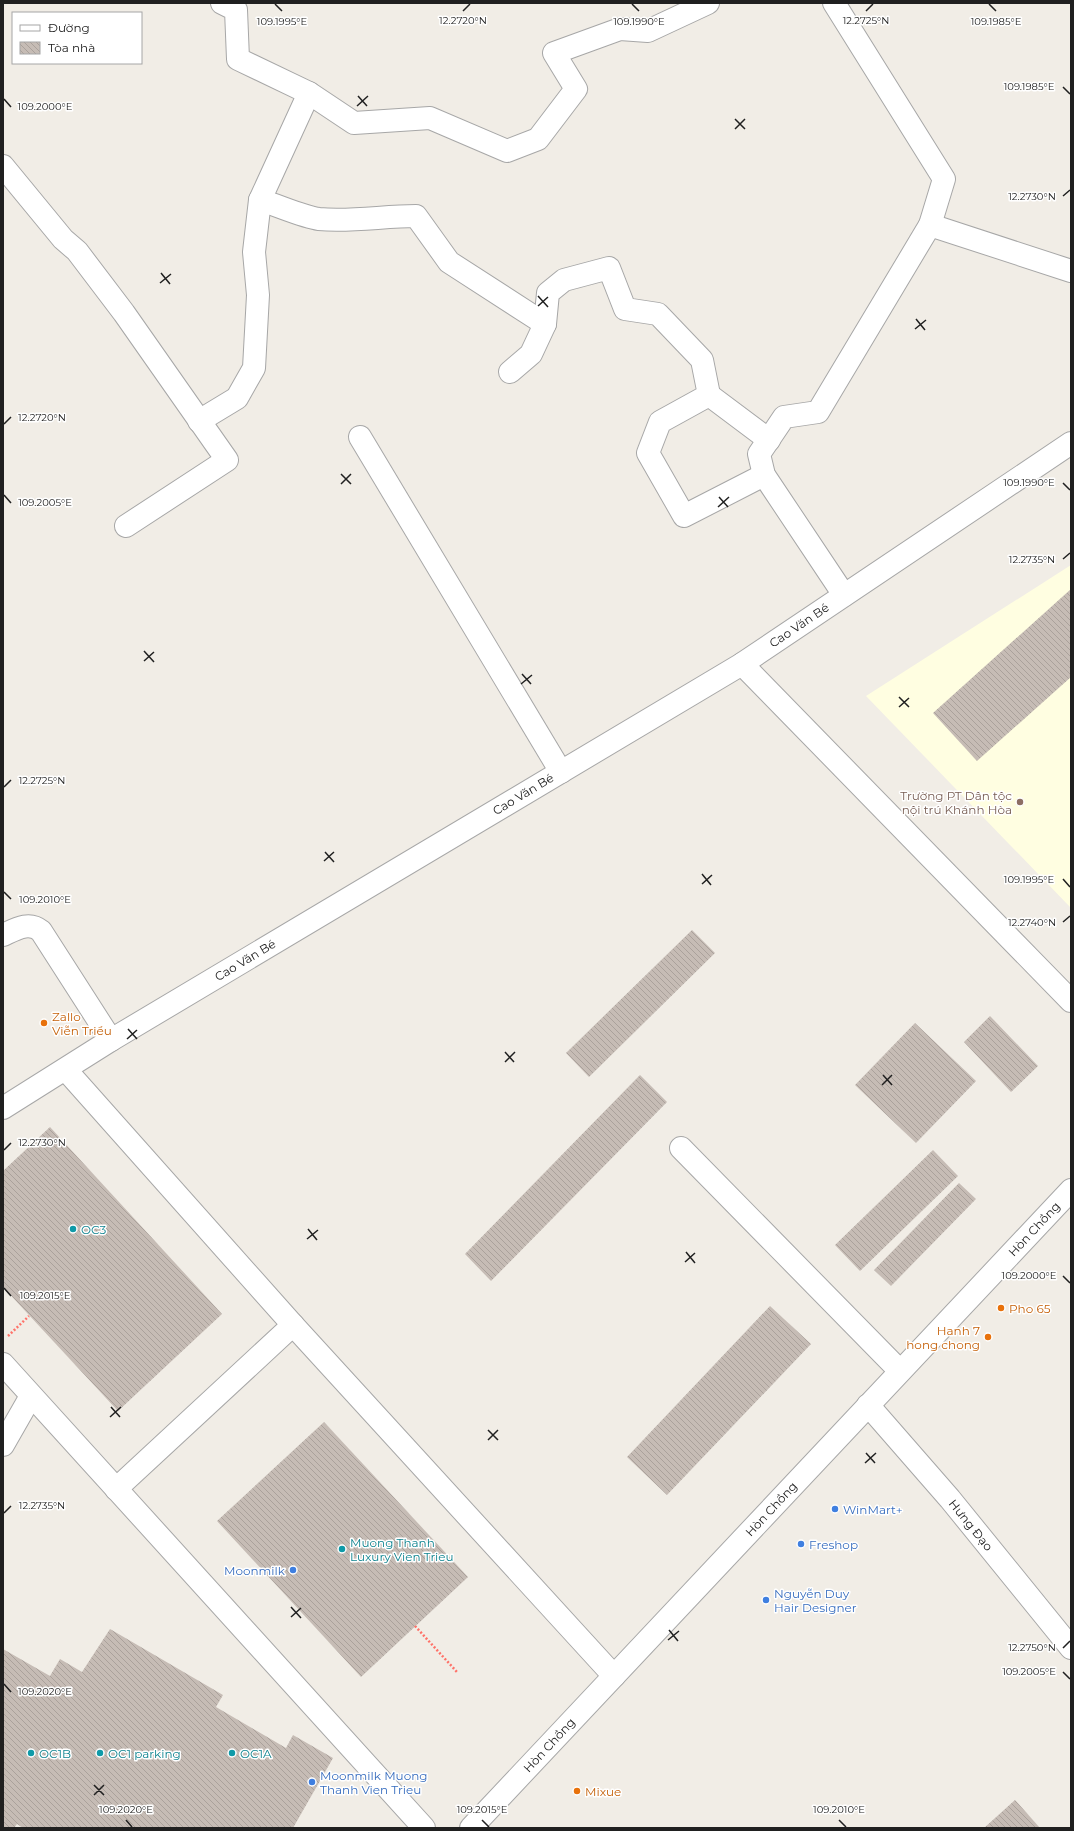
<svg xmlns="http://www.w3.org/2000/svg" width="1074" height="1831" viewBox="0 0 1074 1831" font-family="Montserrat,sans-serif">
<defs>
<pattern id="building-back-hatch" width="6" height="6" patternUnits="userSpaceOnUse"><rect width="6" height="6" fill="#c6bcb5"/><path d="M-1 5l2 2M0 0l6 6M5-1l2 2" fill="none" stroke="#aaa19b"/></pattern>
</defs>
<rect width="100%" height="100%" fill="#f1ede6"/>
<!-- education -->
<path fill="#fffee1" d="M1071,565V908L866,696Z"/>
<!-- building -->
<g fill="url(#building-back-hatch)">
<path d="M1071,589V677L977,761L933,713Z"/>
<path d="M692,930L715,953L589,1077L566,1053Z"/>
<path d="M990,1016L1038,1066L1011,1092L964,1042Z"/>
<path d="M915,1023L976,1081L916,1143L855,1085Z"/>
<path d="M640,1075L667,1102L491,1281L465,1254Z"/>
<path d="M50,1127L222,1314L118,1411L3,1287V1171Z"/>
<path d="M933,1150L958,1176L860,1271L835,1245Z"/>
<path d="M959,1183L976,1199L891,1286L874,1270Z"/>
<path d="M770,1306L811,1344L667,1495L627,1457Z"/>
<path d="M324,1422L468,1577L361,1677L217,1521Z"/>
<path d="M110,1629L223,1695L216,1707L286,1748L293,1735L333,1758L293,1828H23L17,1824L14,1828H3V1649L50,1676L60,1659L82,1672Z"/>
<path d="M1015,1800L1040,1828H984Z"/>
</g>
<g fill="none" stroke-linecap="round" stroke-linejoin="round">
<defs>
<g id="minor">
<path d="M222,3L236,10L238,59L309,93L354,123L430,118L507,151L538,139L576,89L554,53L620,29L648,31L708,3"/>
<path d="M834,3L944,179L930,225"/>
<path d="M3,166L63,239L77,251L124,313L227,460L126,526"/>
<path d="M260,200C277,205 303,217 319,219C351,222 384,216 416,216L449,262L545,324"/>
<path d="M510,372L531,354L545,324L548,293L564,280L609,268L625,309L658,314L702,360L709,395L660,422L648,453L684,516L764,475"/>
<path d="M709,395L769,440"/>
<path d="M199,421L237,398L254,368L258,295L254,252L260,200L309,93"/>
<path d="M360,437L561,772"/>
<path d="M844,595L764,475L759,454L784,417L818,412L930,225L1071,271"/>
<path d="M742,664L1071,1001"/>
<path d="M3,935C16,929 29,921 41,931L111,1040L742,664L1071,443"/>
<path d="M66,1070L293,1325L614,1676"/>
<path d="M3,1108L111,1040"/>
<path d="M681,1148L900,1371"/>
<path d="M3,1364L424,1828"/>
<path d="M868,1405L950,1499L1071,1648"/>
<path d="M3,1445L31,1396"/>
<path d="M116,1489L293,1325"/>
<path d="M471,1828L1071,1190"/>
</g>
</defs>
<!-- minor casing -->
<use href="#minor" stroke="#a7a7a7" stroke-width="24"/>
<!-- path -->
<g stroke="#ff7269" stroke-width="2.5" stroke-dasharray="2 2" stroke-linecap="butt">
<path d="M8,1336L29,1316"/>
<path d="M415,1626L457,1672"/>
</g>
<!-- minor -->
<use href="#minor" stroke="#fff" stroke-width="22"/>
</g>
<!-- ticks -->
<path fill="none" stroke="#202020" stroke-width="1.5" d="M275,4L282,11M632,4L639,11M989,4L996,11M463,11L470,4M866,11L873,4M1063,87L1070,94M358,96L367,106M4,99L11,107M357,106L368,96M735,119L745,129M735,129L745,119M1063,196L1070,190M161,273L170,284M160,283L171,274M538,296L548,307M538,306L548,297M916,319L925,330M915,329L926,320M4,424L11,417M341,474L351,484M1063,483L1070,490M341,484L351,474M4,495L11,503M719,497L728,507M718,507L729,497M1063,559L1070,553M144,651L154,662M144,661L154,652M522,674L531,684M521,684L532,675M899,697L909,707M899,707L909,698M4,787L11,780M325,852L334,862M324,861L334,852M702,874L711,885M1063,879L1070,887M702,884L712,875M4,892L11,899M1063,922L1070,916M128,1029L137,1039M127,1039L137,1030M505,1052L514,1062M505,1062L515,1052M883,1075L892,1085M882,1085L892,1075M4,1150L11,1143M308,1229L317,1240M307,1239L318,1230M686,1252L695,1263M685,1262L695,1253M1063,1276L1070,1283M4,1288L11,1296M111,1407L120,1417M110,1417L121,1407M488,1430L498,1440M488,1440L498,1430M866,1453L875,1463M865,1463L876,1453M4,1513L11,1506M291,1607L301,1618M291,1617L301,1608M669,1630L678,1641M668,1640L679,1631M1063,1648L1070,1641M1063,1672L1070,1679M4,1684L11,1692M94,1785L104,1795M94,1795L104,1785M126,1820L132,1827M482,1820L489,1827M839,1820L846,1827"/>
<!-- markers -->
<circle fill="#8d6e63" stroke="#fff" stroke-width="1.5" cx="1020" cy="802" r="4"/>
<g fill="#e8710a" stroke="#fff" stroke-width="1.5">
<circle cx="44" cy="1023" r="4"/>
<circle cx="1001" cy="1308" r="4"/>
<circle cx="988" cy="1337" r="4"/>
<circle cx="577" cy="1791" r="4"/>
</g>
<g fill="#0f9aa8" stroke="#fff" stroke-width="1.5">
<circle cx="73" cy="1229" r="4"/>
<circle cx="342" cy="1549" r="4"/>
<circle cx="31" cy="1753" r="4"/>
<circle cx="100" cy="1753" r="4"/>
<circle cx="232" cy="1753" r="4"/>
</g>
<g fill="#3f7fe0" stroke="#fff" stroke-width="1.5">
<circle cx="835" cy="1509" r="4"/>
<circle cx="801" cy="1544" r="4"/>
<circle cx="293" cy="1570" r="4"/>
<circle cx="766" cy="1600" r="4"/>
<circle cx="312" cy="1782" r="4"/>
</g>
<g text-anchor="middle" dominant-baseline="central" stroke-width="3" stroke-linejoin="round" paint-order="stroke">
<!-- street labels -->
<g font-size="12" fill="#202020" stroke="#fff">
<text transform="translate(799 625) rotate(-34)">Cao Văn Bé</text>
<text transform="translate(523 794) rotate(-31)">Cao Văn Bé</text>
<text transform="translate(245 960) rotate(-31)">Cao Văn Bé</text>
<text transform="translate(1034 1229) rotate(-47)">Hòn Chồng</text>
<text transform="translate(771 1509) rotate(-47)">Hòn Chồng</text>
<text transform="translate(971 1525) rotate(51)">Hưng Đạo</text>
<text transform="translate(549 1745) rotate(-47)">Hòn Chồng</text>
</g>
<!-- education labels -->
<g font-size="12" fill="#785e54" stroke="#fff" text-anchor="end">
<text x="1012" y="795">Trường PT Dân tộc<tspan x="1012" dy="14">nội trú Khánh Hòa</tspan></text>
</g>
<!-- food labels -->
<g font-size="12" fill="#c56008" stroke="#fff" text-anchor="start">
<text x="52" y="1016">Zallo<tspan x="52" dy="14">Viễn Triều</tspan></text>
<text x="1009" y="1308">Pho 65</text>
<text x="980" y="1330" text-anchor="end">Hanh 7<tspan x="980" dy="14">hong chong</tspan></text>
<text x="585" y="1791">Mixue</text>
</g>
<!-- culture labels -->
<g font-size="12" fill="#0d838f" stroke="#fff" text-anchor="start">
<text x="81" y="1229">OC3</text>
<text x="350" y="1542">Muong Thanh<tspan x="350" dy="14">Luxury Vien Trieu</tspan></text>
<text x="39" y="1753">OC1B</text>
<text x="108" y="1753">OC1 parking</text>
<text x="240" y="1753">OC1A</text>
</g>
<!-- shop labels -->
<g font-size="12" fill="#366cbe" stroke="#fff" text-anchor="start">
<text x="843" y="1509">WinMart+</text>
<text x="809" y="1544">Freshop</text>
<text x="285" y="1570" text-anchor="end">Moonmilk</text>
<text x="774" y="1593">Nguyễn Duy<tspan x="774" dy="14">Hair Designer</tspan></text>
<text x="320" y="1775">Moonmilk Muong<tspan x="320" dy="14">Thanh Vien Trieu</tspan></text>
</g>
</g>
<g font-size="10" text-anchor="middle" fill="#202020" stroke="#fff" stroke-width="3" stroke-linejoin="round" paint-order="stroke">
<text x="463" y="24">12.2720°N</text>
<text x="866" y="24">12.2725°N</text>
<text x="282" y="25">109.1995°E</text>
<text x="639" y="25">109.1990°E</text>
<text x="996" y="25">109.1985°E</text>
<text x="1029" y="90">109.1985°E</text>
<text x="45" y="110">109.2000°E</text>
<text x="1032" y="200">12.2730°N</text>
<text x="42" y="421">12.2720°N</text>
<text x="1029" y="486">109.1990°E</text>
<text x="45" y="506">109.2005°E</text>
<text x="1032" y="563">12.2735°N</text>
<text x="42" y="784">12.2725°N</text>
<text x="1029" y="883">109.1995°E</text>
<text x="45" y="903">109.2010°E</text>
<text x="1032" y="926">12.2740°N</text>
<text x="42" y="1146">12.2730°N</text>
<text x="1029" y="1279">109.2000°E</text>
<text x="45" y="1299">109.2015°E</text>
<text x="42" y="1509">12.2735°N</text>
<text x="1032" y="1651">12.2750°N</text>
<text x="1029" y="1675">109.2005°E</text>
<text x="45" y="1695">109.2020°E</text>
<text x="126" y="1813">109.2020°E</text>
<text x="482" y="1813">109.2015°E</text>
<text x="839" y="1813">109.2010°E</text>
</g>
<!-- border -->
<rect width="1074" height="1831" fill="none" stroke="#202020" stroke-width="8"/>
<!-- legend -->
<rect x="12" y="12" width="130" height="52" fill="#ffffff" stroke="#a6a6a6"/>
<rect x="20" y="25" width="20" height="6" fill="#ffffff" stroke="#a6a6a6"/>
<text x="48" y="32" font-size="12" fill="#202020">Đường</text>
<rect x="20" y="42" width="20" height="12" fill="url(#building-back-hatch)" stroke="#a6a6a6"/>
<text x="48" y="52" font-size="12" fill="#202020">Tòa nhà</text>
</svg>
